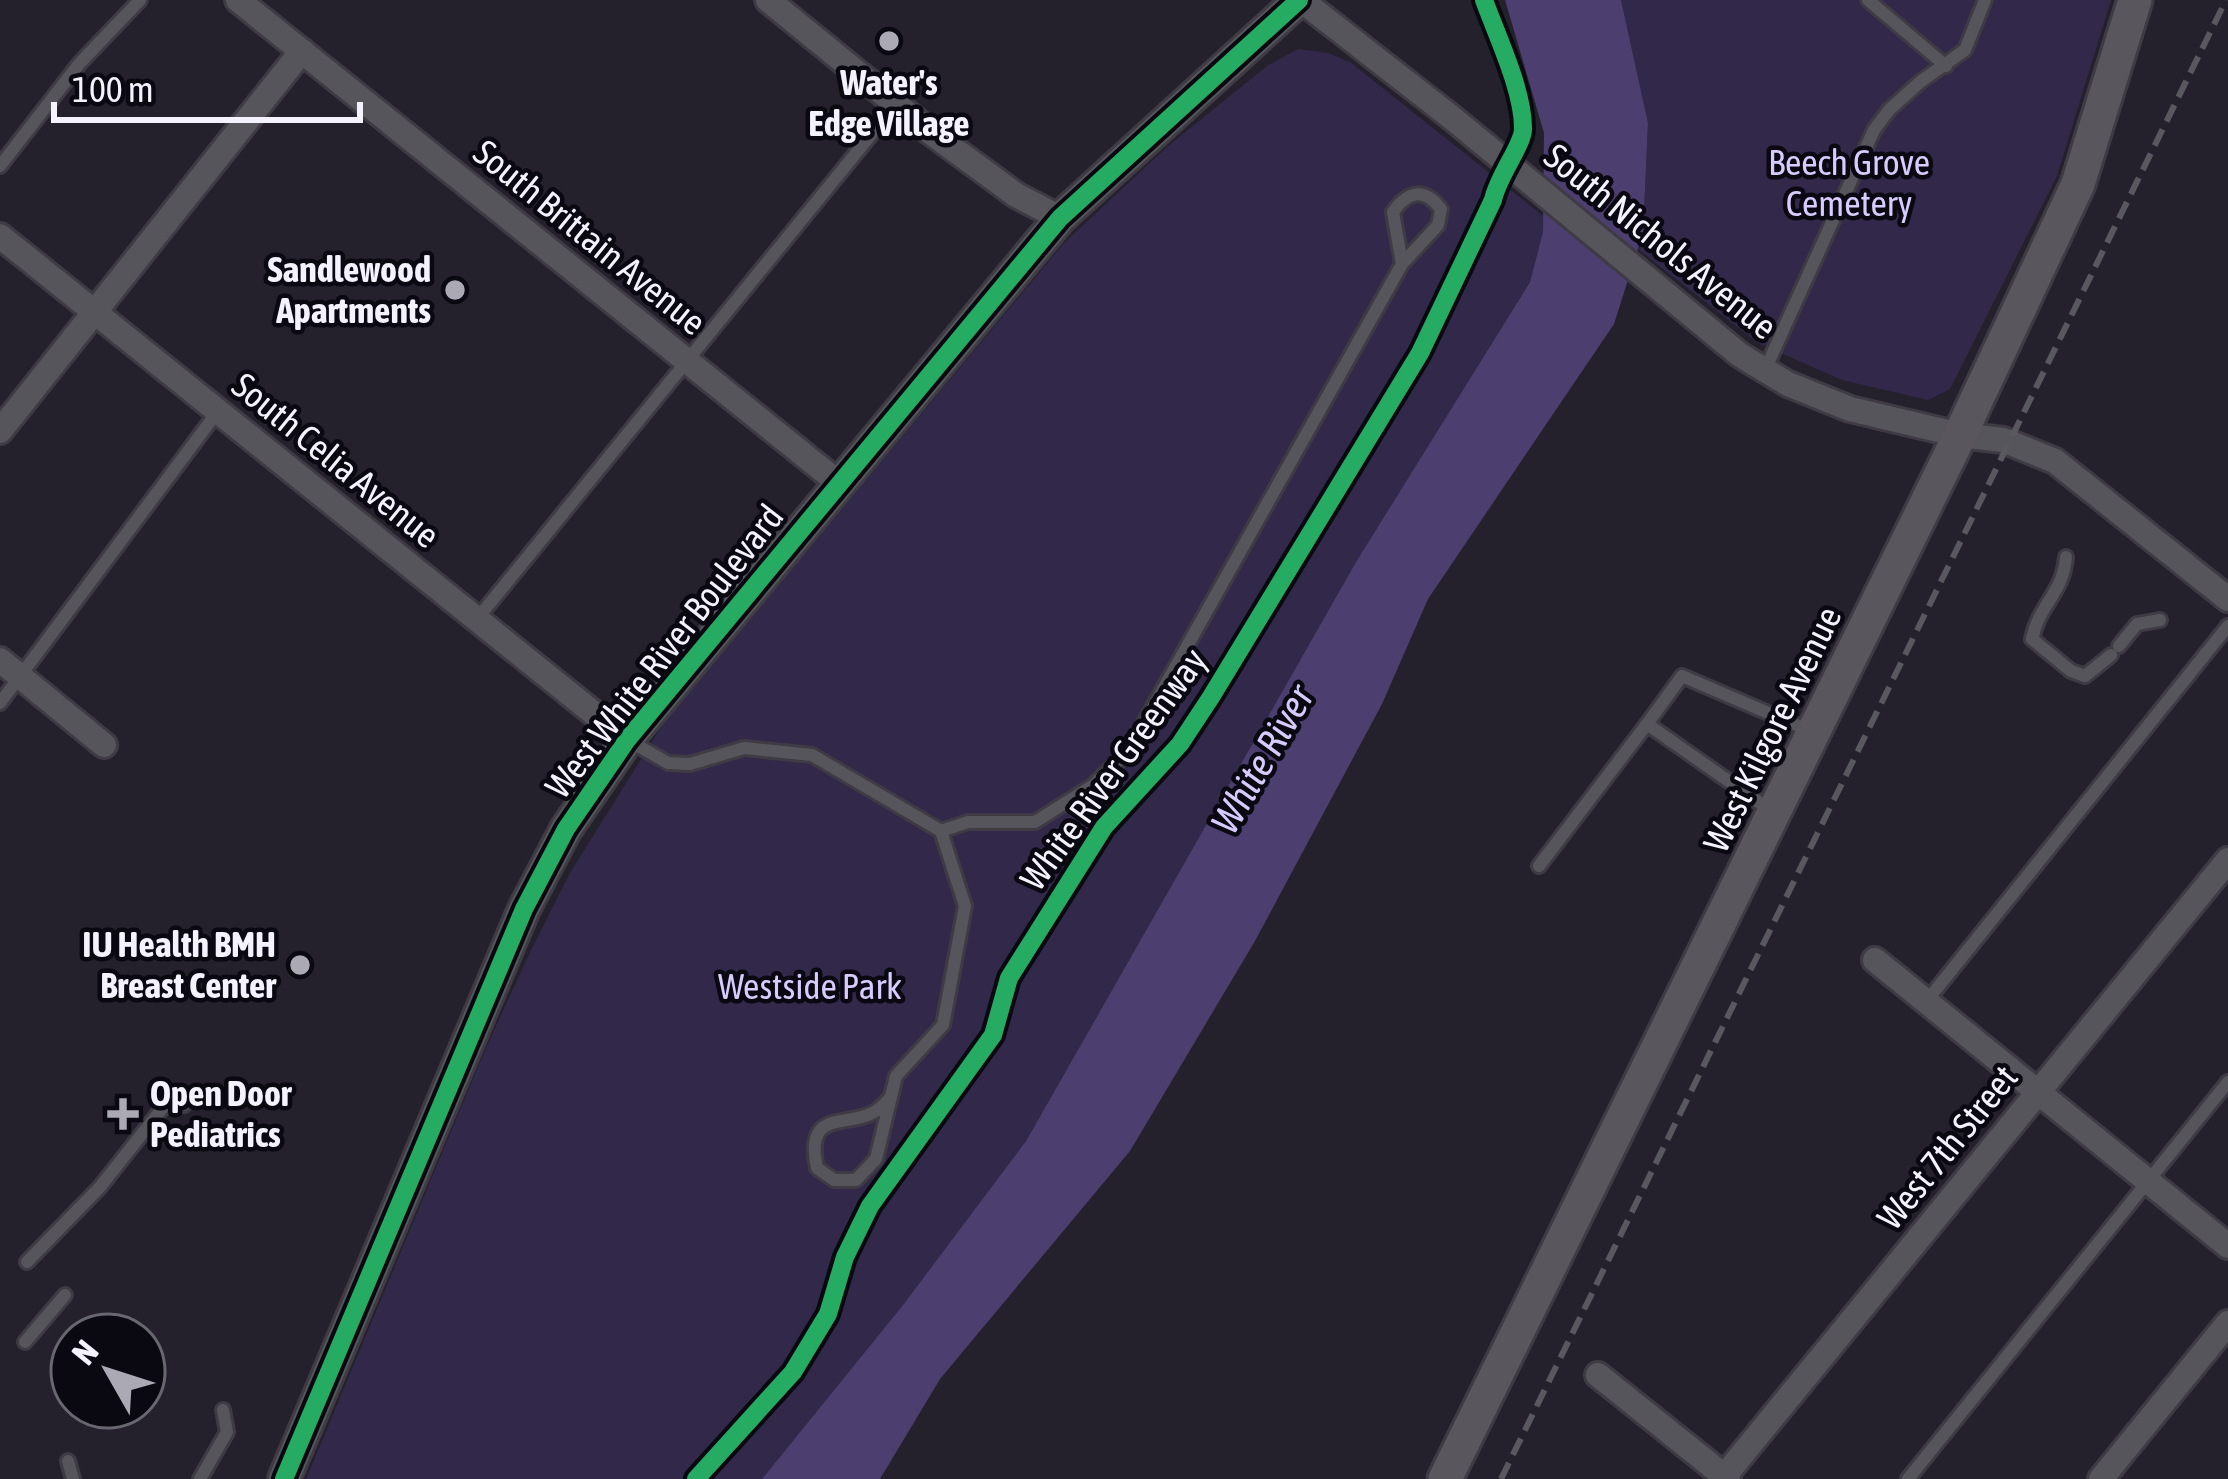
<svg xmlns="http://www.w3.org/2000/svg" width="2228" height="1479" viewBox="0 0 2228 1479" font-family="'Asap Condensed',sans-serif">
<rect width="100%" height="100%" fill="#24212c"/>
<!-- green -->
<g fill="#322849">
<path d="M1621,0H2111L2057,176L1950,389L1928,400L1842,380L1758,343L1639,250L1643,233L1648,123Z"/>
<path d="M1298,49L1328,53L1350,62L1547,219L1530,282L1356,562L1026,1141L903,1305L762,1479H306L485,1050L530,952L571,871L665,721L1064,243L1167,147L1267,66Z"/>
</g>
<!-- water -->
<path fill="#4c3e6e" d="M1505,0H1621L1648,123L1643,233L1614,324L1428,599L1382,704L1255,941L1130,1151L940,1379L880,1479H762L903,1305L1026,1141L1356,562L1530,282L1543,232L1544,133Z"/>
<g fill="none" stroke-linecap="round" stroke-linejoin="round">
<defs>
<g id="service">
<path d="M1868,0L1946,66"/>
<path d="M0,166L79,64L140,0"/>
<path d="M1765,370L1874,130L1889,110L1920,82L1965,50L1985,0"/>
<path d="M2066,557C2063,594 2039,604 2032,639L2071,671L2085,676L2111,655"/>
<path d="M477,619L896,104"/>
<path d="M2119,646L2137,624L2160,620"/>
<path d="M0,703L218,411"/>
<path d="M1647,724L1682,676L1808,730"/>
<path d="M628,740L668,763L690,764L744,748L812,755L941,831L965,906L943,1025L896,1076L876,1159L856,1180H834L817,1168C804,1107 848,1129 876,1111C882,1107 886,1102 891,1097"/>
<path d="M941,831L968,822H1035L1092,786L1127,753L1402,264L1438,225L1441,209C1424,187 1408,191 1393,212L1402,264"/>
<path d="M1539,866L1647,724L1770,810"/>
<path d="M1926,1002L2228,626"/>
<path d="M27,1262L100,1187L172,1096L184,1105"/>
<path d="M25,1342L65,1295"/>
<path d="M68,1461L73,1479"/>
<path d="M200,1479L227,1432L223,1410"/>
<path d="M1908,1479L2228,1082"/>
</g>
<g id="minor">
<path d="M238,0L840,484"/>
<path d="M768,0L929,131L1016,195L1060,218"/>
<path d="M1301,0L1451,117L1740,355L1788,384L1850,409L1960,435L2003,440L2055,461L2228,599"/>
<path d="M0,236L627,740"/>
<path d="M0,431L302,51"/>
<path d="M0,660L104,745"/>
<path d="M1875,960L2228,1246"/>
<path d="M1598,1375L1728,1479"/>
<path d="M1722,1479L2228,860"/>
<path d="M2101,1479L2228,1323"/>
</g>
<path id="tertiary" d="M284,1479L524,909L566,829L627,740L1060,218L1299,0"/>
<path id="secondary" d="M1445,1479L1960,435L2078,184L2135,0"/>
</defs>
<!-- service casing -->
<use href="#service" stroke="#3e3b44" stroke-width="18"/>
<!-- minor casing -->
<use href="#minor" stroke="#3e3b44" stroke-width="30"/>
<!-- tertiary casing -->
<use href="#tertiary" stroke="#3e3b44" stroke-width="36"/>
<!-- secondary casing -->
<use href="#secondary" stroke="#3e3b44" stroke-width="39"/>
<!-- service -->
<use href="#service" stroke="#56555b" stroke-width="12"/>
<!-- minor -->
<use href="#minor" stroke="#56555b" stroke-width="24"/>
<!-- tertiary -->
<use href="#tertiary" stroke="#56555b" stroke-width="30"/>
<!-- secondary -->
<use href="#secondary" stroke="#59575d" stroke-width="33"/>
<!-- rail -->
<path stroke="#5a585f" stroke-width="6" stroke-dasharray="18 9" stroke-linecap="butt" d="M1501,1479L2226,0"/>
<defs>
<g id="cycleway">
<path d="M284,1479L524,909L566,829L627,740L1060,218L1299,0"/>
<path d="M696,1479L793,1372L828,1314L845,1257L870,1206L993,1035L1009,978L1104,827L1180,744L1211,697L1420,353L1493,200C1498,176 1522,146 1523,130C1524,92 1497,36 1484,0"/>
</g>
</defs>
<!-- cycleway casing -->
<use href="#cycleway" stroke="#0a0811" stroke-width="26"/>
<!-- cycleway -->
<use href="#cycleway" stroke="#26ab63" stroke-width="18"/>
</g>
<!-- markers -->
<g fill="#aba9b4" stroke="#0a0811" stroke-width="4.5">
<circle cx="889" cy="41" r="12"/>
<circle cx="455" cy="290" r="12"/>
<circle cx="300" cy="965" r="12"/>
<path d="M117 1096h12v12h12v12h-12v12h-12v-12h-12v-12h12z"/>
</g>
<g text-anchor="middle" dominant-baseline="central" stroke-width="9" stroke-linejoin="round" paint-order="stroke">
<!-- poi labels -->
<g font-size="36" font-weight="bold" fill="#f4f2fd" stroke="#0a0811" text-anchor="end">
<text x="889" y="82" text-anchor="middle">Water's<tspan x="889" dy="41">Edge Village</tspan></text>
<text x="431" y="269">Sandlewood<tspan x="431" dy="41">Apartments</tspan></text>
<text x="276" y="944">IU Health BMH<tspan x="276" dy="41">Breast Center</tspan></text>
<text x="150" y="1093" text-anchor="start">Open Door<tspan x="150" dy="41">Pediatrics</tspan></text>
</g>
<!-- park labels -->
<g font-size="36" fill="#d8ccfe" stroke="#0a0811">
<text x="1849" y="162">Beech Grove<tspan x="1849" dy="41">Cemetery</tspan></text>
<text x="810" y="986">Westside Park</text>
</g>
<!-- street labels -->
<g font-size="36" fill="#f4f2fd" stroke="#0a0811">
<text transform="translate(590 237) rotate(39)">South Brittain Avenue</text>
<text transform="translate(1661 241) rotate(39)">South Nichols Avenue</text>
<text transform="translate(336 460) rotate(39)">South Celia Avenue</text>
<text transform="translate(664 651) rotate(-52)">West White River Boulevard</text>
<text transform="translate(1772 729) rotate(-64)">West Kilgore Avenue</text>
<text transform="translate(1113 769) rotate(-54)">White River Greenway</text>
<text transform="translate(1947 1147) rotate(-51)">West 7th Street</text>
</g>
<!-- water labels -->
<g font-size="39" font-style="italic" fill="#d7cbfd" stroke="#0a0811">
<text transform="translate(1262 759) rotate(-60)">White River</text>
</g>
</g>
<!-- north arrow -->
<g transform="translate(108 1371) rotate(309)"><circle r="57" fill="#0a0811" stroke="#68666f" stroke-width="3"/>
<path d="M0-9L21 45L0 30L-21 45Z" fill="#aba9b4"/>
<text y="-18" font-size="33" font-weight="bold" text-anchor="middle" fill="#f4f2fd">N</text>
</g>
<!-- scale -->
<path d="M54 102v18h306v-18" fill="none" stroke="#f4f2fd" stroke-width="6"/>
<text x="72" y="102" font-size="36" fill="#f4f2fd" stroke="#0a0811" stroke-width="9" paint-order="stroke">100 m</text>
</svg>
